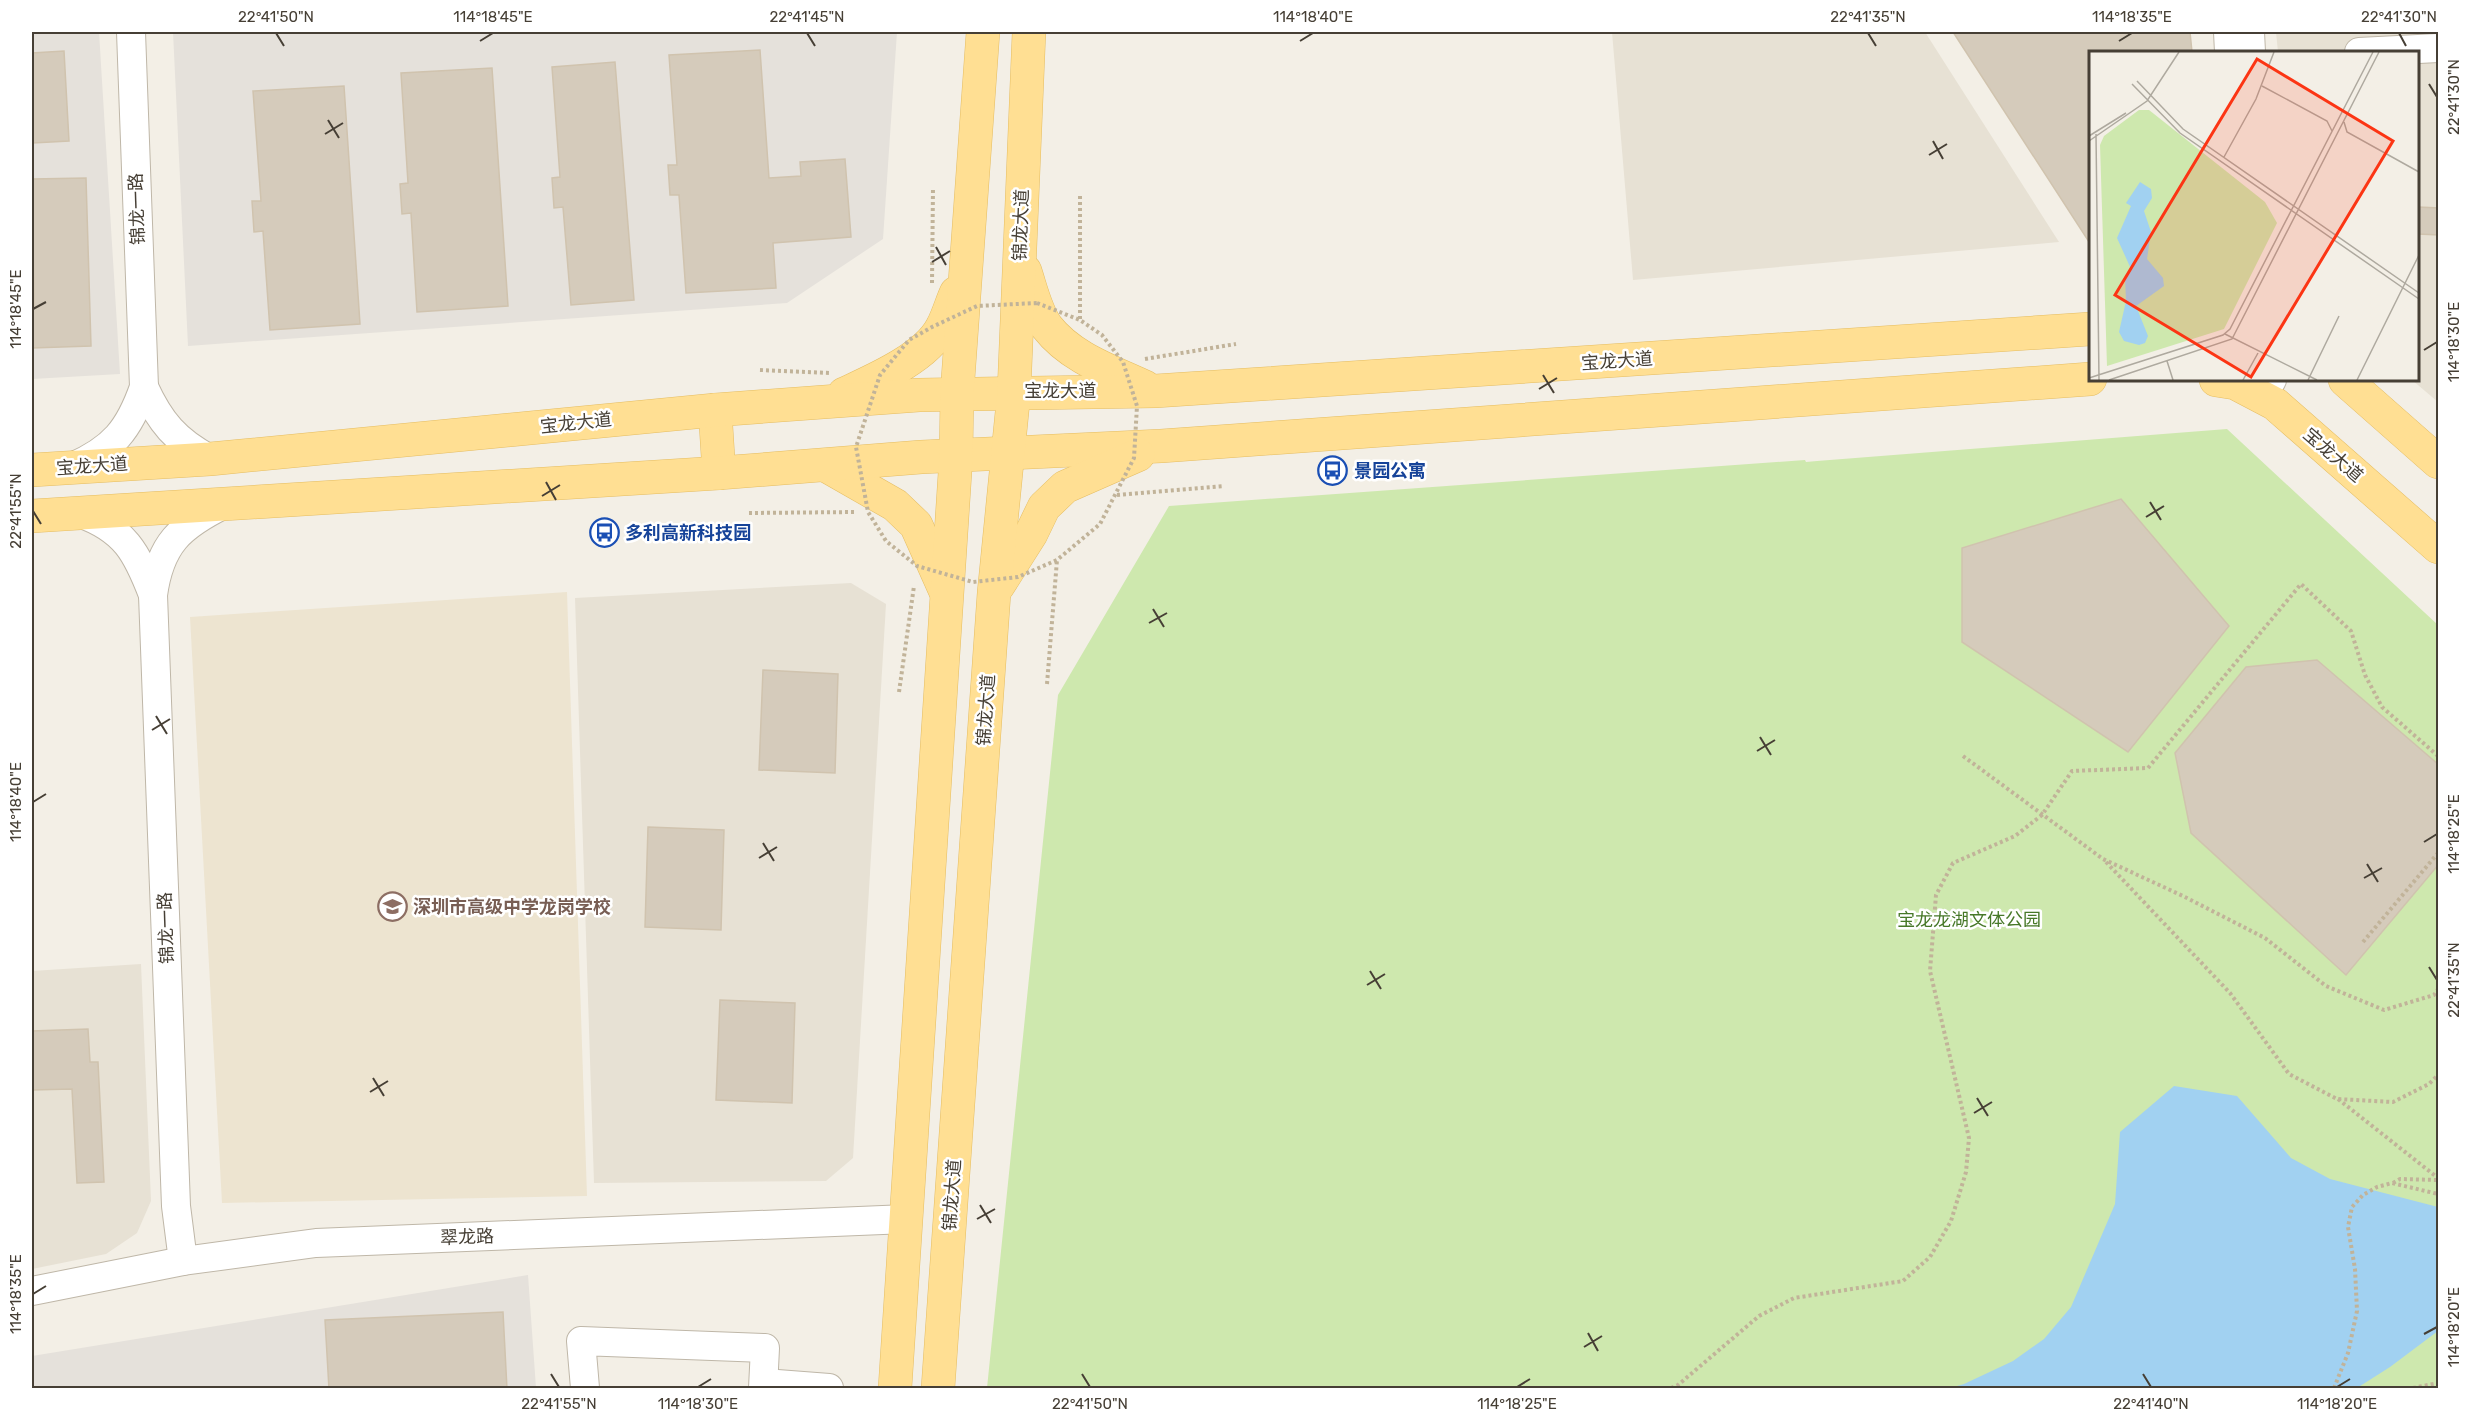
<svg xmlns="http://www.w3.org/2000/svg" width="2470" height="1420" viewBox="0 0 2470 1420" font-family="Rubik,'Noto Sans SC',sans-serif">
<rect width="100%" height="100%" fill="#f3efe6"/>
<!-- residential -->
<g fill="#e7e1d4">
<path d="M1612,32H1925L2059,242L1633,280Z"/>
<path d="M2276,32H2438V402L2412,380H2418V52H2278Z"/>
<path d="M851,583L886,604L853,1158L826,1181L594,1183L575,598Z"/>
<path d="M141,964L151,1201L137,1233L106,1254L32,1269V971Z"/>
</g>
<!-- industrial -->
<g fill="#e5e1db">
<path d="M32,32H99L120,374L32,379Z"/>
<path d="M173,32H897L883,239L787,303L188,346Z"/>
<path d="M528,1275L536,1388H32V1356Z"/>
</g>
<!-- education -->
<path fill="#ede4d0" d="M567,592L587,1196L222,1203L190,617Z"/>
<!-- green -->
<path fill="#cee8ae" d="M2227,429L2438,625V1388H987L1058,695L1169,506L1805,460L1806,462L1817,461Z"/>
<!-- water -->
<path fill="#a1d1f1" d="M2174,1086L2237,1096L2291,1158L2330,1179L2438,1207V1331L2390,1367L2357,1388H1950L1964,1384L2013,1361L2044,1339L2071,1307L2115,1204L2120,1132Z"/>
<!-- building -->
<g fill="#d5cbbb" stroke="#d0c3ae" stroke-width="1.5">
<path d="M1953,32H2190L2192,52H2091V245Z"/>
<path d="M760,50L769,178L801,176L800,162L845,159L851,237L773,243L776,288L686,293L679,195H670L668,165H677L669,55Z"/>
<path d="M64,51L69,141L33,143L32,53Z"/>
<path d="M615,62L634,300L571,305L563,207L554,208L552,178L560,177L552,67Z"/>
<path d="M492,68L508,306L417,312L411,213L402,214L400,184L408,183L401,73Z"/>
<path d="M344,86L360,324L270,330L263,231L254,232L252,201H261L253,91Z"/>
<path d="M86,178L91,346L32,348V306H34L32,179Z"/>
<path d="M2418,207L2439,208V235L2418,234Z"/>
<path d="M2121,499L2229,626L2128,752L1962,642V548Z"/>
<path d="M2317,660L2439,765V864L2346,975L2191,833L2175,753L2246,667Z"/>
<path d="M763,670L838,674L835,773L759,770Z"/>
<path d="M648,827L724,830L721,930L645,927Z"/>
<path d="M720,1000L795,1003L792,1103L716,1100Z"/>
<path d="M88,1029L90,1062H98L104,1182L77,1183L72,1089L32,1090V1031Z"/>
<path d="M503,1312L507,1389H329L325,1320Z"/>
</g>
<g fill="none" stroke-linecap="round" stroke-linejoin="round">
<defs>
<g id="minor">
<path d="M2228,32L2229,52"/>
<path d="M2250,32L2251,52"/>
<path d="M2359,52L2438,48"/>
<path d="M2252,380L2261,397L2272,380"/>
<path d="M144,387C160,422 176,441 210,459"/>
<path d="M72,467C113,449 129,430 144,387L131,32"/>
<path d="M79,513C125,529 137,553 153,595"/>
<path d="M183,1261L176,1206L153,595C160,544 180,526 225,504"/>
<path d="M32,1291L183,1261L316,1243L907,1219"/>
<path d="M764,1383L829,1388"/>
<path d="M585,1388L581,1341L765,1348L763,1388"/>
</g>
<g id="major">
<path d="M1025,271C1031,289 1036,312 1047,327C1071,358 1111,371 1145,387"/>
<path d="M2216,380L2235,383L2275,404L2438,547"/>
<path d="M2345,380L2438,462"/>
<path d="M844,394C874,380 926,358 942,327C948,316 951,304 956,293"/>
<path d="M715,410L719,473"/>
<path d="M825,465L895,505L916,525L945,590"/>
<path d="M32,470L210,459L715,410L919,395L1155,391L2090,329"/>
<path d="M32,516L719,473L921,457L1161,446L2090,379"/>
<path d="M998,586L1031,534L1044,507L1065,487L1138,455"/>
<path d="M895,1388L956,457L957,393L983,32"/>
<path d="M938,1388L994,593L1014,392L1029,32"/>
</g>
</defs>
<!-- minor casing -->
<use href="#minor" stroke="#bfb7a8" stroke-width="30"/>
<!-- major casing -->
<use href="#major" stroke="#e5bd62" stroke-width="34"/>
<!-- path -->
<g stroke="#c1b399" stroke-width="4" stroke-dasharray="3 3" stroke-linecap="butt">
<path d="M1080,196V320"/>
<path d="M932,283L933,188"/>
<path d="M1145,359L1236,344"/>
<path d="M760,370L831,373"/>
<path d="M1117,495L1224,486"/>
<path d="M749,513L856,512"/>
<path d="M1047,684L1057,560"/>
<path d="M899,692L914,586"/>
<path d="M1963,756L2103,859L2183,896L2265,938L2326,986L2384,1010L2434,995L2438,989"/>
<path d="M2106,862L2230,993L2289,1074L2337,1099L2393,1102L2429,1084L2438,1075"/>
<path d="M2363,942L2438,853"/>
<path d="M2338,1099L2438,1178"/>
<path d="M2393,1183L2400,1179L2438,1180"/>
<path d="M1671,1388L1678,1385L1759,1316L1794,1298L1903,1281L1930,1257L1951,1221L1966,1172L1969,1138L1930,971L1936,895L1953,863L2015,836L2042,815L2072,771L2148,768L2301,584L2351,631L2365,675L2382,707L2438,756"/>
<path d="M2334,1388L2348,1353L2357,1311L2355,1269L2348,1227L2352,1207L2363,1195L2377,1187L2392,1183L2438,1194"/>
<path d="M2413,1388L2438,1383"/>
</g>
<!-- minor -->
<use href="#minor" stroke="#fff" stroke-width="28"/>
<!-- major -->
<use href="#major" stroke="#ffdf93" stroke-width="33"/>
<!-- path-bridge -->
<path stroke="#c1b399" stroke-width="4" stroke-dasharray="3 3" stroke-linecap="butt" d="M1037,303L1080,320L1102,335L1123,362L1137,406L1134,458L1100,524L1057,560L1018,577L973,582L917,566L886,541L868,512L856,447L880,375L909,340L932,327L977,306Z"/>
</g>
<!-- ticks -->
<path fill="none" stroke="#463f35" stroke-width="2" d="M276,33L284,46M807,33L815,46M1868,33L1876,46M2399,33L2406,46M480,41L493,33M1300,41L1313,33M2119,41L2132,33M2429,84L2437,97M328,120L339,138M325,134L343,123M1933,141L1943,159M1929,155L1947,144M936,247L946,265M932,262L950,251M33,309L46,302M2424,350L2437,342M1543,375L1554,393M1539,389L1557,378M546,482L556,500M542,496L560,485M2150,502L2161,520M33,511L41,524M2146,517L2164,506M1153,609L1164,627M1149,623L1167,613M156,716L167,734M152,730L170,719M1760,737L1771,755M1757,751L1775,740M33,802L46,794M2424,842L2437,834M763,843L774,861M759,858L777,847M2367,864L2378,882M2364,878L2382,868M2429,967L2437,980M1370,971L1381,989M1367,985L1385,974M373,1078L384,1096M370,1092L388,1081M1977,1098L1988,1116M1974,1113L1992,1102M980,1205L991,1223M977,1219L995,1209M33,1294L46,1286M1588,1333L1598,1351M2424,1334L2437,1327M1584,1347L1602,1336M551,1374L559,1387M1082,1374L1090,1387M2143,1374L2151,1387M698,1387L711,1379M1517,1387L1530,1379M2337,1387L2350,1379"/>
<!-- icons -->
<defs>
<symbol id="bus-ring" viewBox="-11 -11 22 22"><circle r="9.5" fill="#fff" stroke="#1a4fb4" stroke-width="1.5"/><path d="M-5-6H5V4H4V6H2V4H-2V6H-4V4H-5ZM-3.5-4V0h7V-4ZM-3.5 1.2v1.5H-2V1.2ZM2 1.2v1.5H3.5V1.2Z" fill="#1a4fb4"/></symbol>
<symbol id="school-ring" viewBox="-11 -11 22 22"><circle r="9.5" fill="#fff" stroke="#8d6e63" stroke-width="1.5"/><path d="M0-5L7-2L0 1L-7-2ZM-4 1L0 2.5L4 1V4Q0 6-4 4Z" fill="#8d6e63"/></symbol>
</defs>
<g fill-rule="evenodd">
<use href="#bus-ring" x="1316" y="454" width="33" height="33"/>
<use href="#bus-ring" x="588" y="516" width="33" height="33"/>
<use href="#school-ring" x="376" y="890" width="33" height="33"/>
</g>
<g text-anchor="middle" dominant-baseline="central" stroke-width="5" stroke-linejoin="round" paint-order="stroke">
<!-- street labels -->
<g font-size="18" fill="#463f35" stroke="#fff">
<text transform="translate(137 209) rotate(-92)">锦龙一路</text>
<text transform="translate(1021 225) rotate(-88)">锦龙大道</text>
<text transform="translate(1617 361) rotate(-4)">宝龙大道</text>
<text x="1060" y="391">宝龙大道</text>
<text transform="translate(576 423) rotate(-6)">宝龙大道</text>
<text transform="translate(2333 455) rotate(41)">宝龙大道</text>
<text transform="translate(92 466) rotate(-4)">宝龙大道</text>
<text transform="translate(986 710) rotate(-86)">锦龙大道</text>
<text transform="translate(166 928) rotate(-92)">锦龙一路</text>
<text transform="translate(952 1195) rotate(-86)">锦龙大道</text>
<text transform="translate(467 1237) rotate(-2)">翠龙路</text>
</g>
<!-- transit labels -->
<g font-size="18" font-weight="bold" fill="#164399" stroke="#fff" text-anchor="start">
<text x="1354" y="471">景园公寓</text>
<text x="625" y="533">多利高新科技园</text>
</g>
<!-- education labels -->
<g font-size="18" font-weight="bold" fill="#785e54" stroke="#fff" text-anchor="start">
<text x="413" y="907">深圳市高级中学龙岗学校</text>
</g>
<!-- park labels -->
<g font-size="18" fill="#477828" stroke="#fff">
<text x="1969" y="920">宝龙龙湖文体公园</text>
</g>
</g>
<!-- overview -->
<g transform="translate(2089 51)">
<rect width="330" height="330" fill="#f3efe6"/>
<path d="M50,59H60L176,151L188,172L135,278L18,315L11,94L15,85Z" fill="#cee8ae"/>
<path d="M51,131L62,138L63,147L55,160L62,181L58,208L74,227L75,235L47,255L59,285L56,292L50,294L35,290L30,281L37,250L36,226L42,218L28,187L42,155L37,152Z" fill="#a1d1f1"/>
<path fill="none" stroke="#aea99f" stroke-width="1.5" d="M48,30L94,78L330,242M43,33L91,82L330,248M173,35L238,70L243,80M255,71L258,81L330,121M7,83L10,329M0,85L37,62M0,90L58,50L90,1M135,106L167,48L185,1M136,283L228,329M78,310L84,329M0,327L134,284L141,278L284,1M20,329L143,288L290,1M154,329L169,302M219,329L250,265M268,329L330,204"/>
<path fill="#fc3514" fill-opacity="0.15" stroke="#fc3514" stroke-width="3" d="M168,8L304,90L162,326L26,244Z"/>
<rect width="330" height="330" fill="none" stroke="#463f35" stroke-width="3"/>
</g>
<!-- border -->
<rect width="2470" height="1420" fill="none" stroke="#ffffff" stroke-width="66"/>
<rect x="33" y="33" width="2404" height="1354" fill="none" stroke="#463f35" stroke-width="2"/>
<g font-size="15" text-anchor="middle" fill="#463f35">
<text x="276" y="22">22°41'50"N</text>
<text x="493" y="22">114°18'45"E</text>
<text x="807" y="22">22°41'45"N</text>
<text x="1313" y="22">114°18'40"E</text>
<text x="1868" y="22">22°41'35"N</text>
<text x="2132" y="22">114°18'35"E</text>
<text x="2399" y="22">22°41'30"N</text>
<text transform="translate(2454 97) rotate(-90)" y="5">22°41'30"N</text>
<text transform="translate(16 309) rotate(-90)" y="5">114°18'45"E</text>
<text transform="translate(2454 342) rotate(-90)" y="5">114°18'30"E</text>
<text transform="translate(16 511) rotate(-90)" y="5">22°41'55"N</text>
<text transform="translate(16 802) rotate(-90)" y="5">114°18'40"E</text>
<text transform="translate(2454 834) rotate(-90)" y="5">114°18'25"E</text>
<text transform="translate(2454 980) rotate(-90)" y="5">22°41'35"N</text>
<text transform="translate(16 1294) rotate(-90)" y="5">114°18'35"E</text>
<text transform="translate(2454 1327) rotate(-90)" y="5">114°18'20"E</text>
<text x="559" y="1409">22°41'55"N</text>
<text x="698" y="1409">114°18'30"E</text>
<text x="1090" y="1409">22°41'50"N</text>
<text x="1517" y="1409">114°18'25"E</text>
<text x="2151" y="1409">22°41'40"N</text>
<text x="2337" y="1409">114°18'20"E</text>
</g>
</svg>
